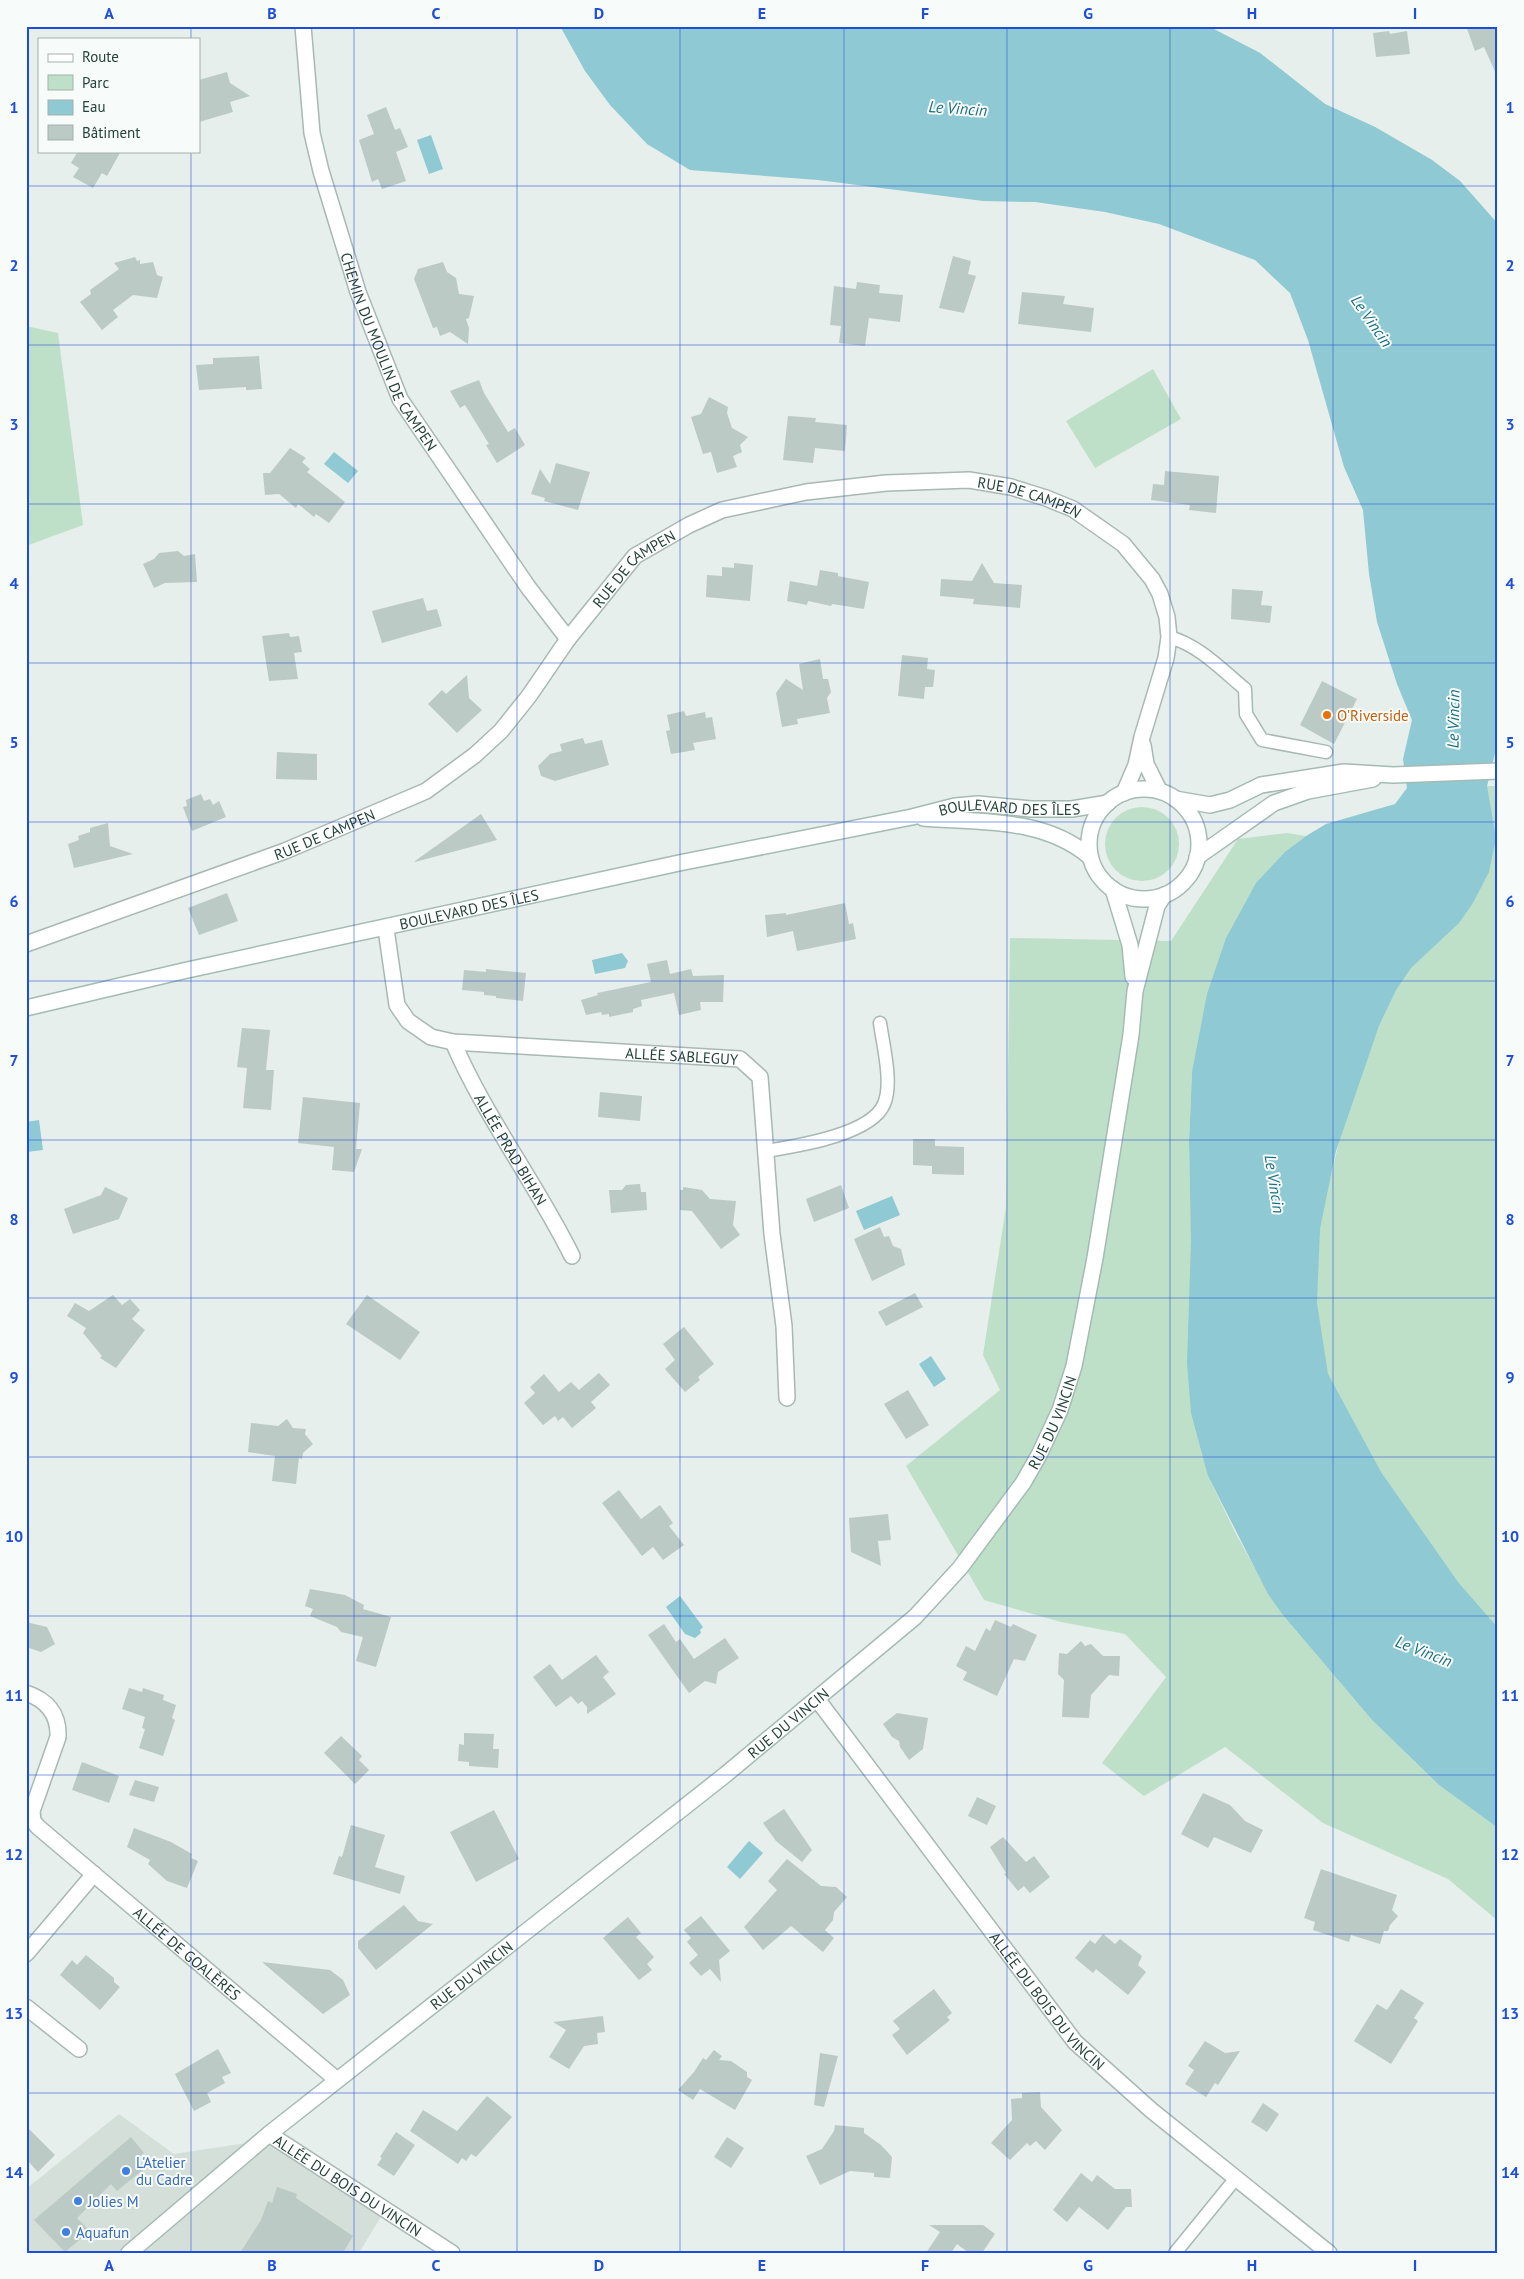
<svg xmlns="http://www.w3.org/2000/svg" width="1524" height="2279" viewBox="0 0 1524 2279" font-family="'PT Sans',sans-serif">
<rect width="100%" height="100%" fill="#e6efeb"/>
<!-- built -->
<path fill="#d4dfda" d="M119,2114L174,2154L265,2140L382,2215L359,2253H26V2189Z"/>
<!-- green -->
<g fill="#bfe0c8" fill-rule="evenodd">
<path d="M1208,26L1260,53L1325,104L1375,127L1432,160L1460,181L1498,224V722L1487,786H1498V1791L1208,1476L1235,1532L1269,1594L1282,1614L1372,1720L1439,1785L1498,1828V1921L1448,1879L1323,1823L1225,1747L1144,1796L1102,1763L1166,1677L1125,1634L1061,1622L984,1600L906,1466L1000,1390L983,1355L1006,1207L1010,938L1171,941L1238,839L1287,833L1306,836L1286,851L1192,1072L1189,1142L1190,1188L1412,820L1431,732L1393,603ZM1392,999L1379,1026L1343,1125L1327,1192L1333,1119Z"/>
<path d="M26,326L58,333L83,525L26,546Z"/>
<path d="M1153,369L1181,419L1095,468L1066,421Z"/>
<circle cx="1142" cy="844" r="37"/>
</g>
<!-- water -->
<g fill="#8ec9d4">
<path d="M560,26H1208L1260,53L1325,104L1375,127L1432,160L1460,181L1498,224V741L1487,786L1496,838L1489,872L1473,903L1459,923L1411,968L1396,990L1379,1026L1336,1151L1320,1229L1317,1303L1328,1374L1381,1472L1458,1582L1498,1628V1828L1439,1785L1372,1720L1282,1614L1268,1594L1208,1476L1191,1413L1187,1363L1191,1241L1189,1142L1192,1072L1207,994L1226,938L1256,883L1286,851L1306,836L1326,824L1395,804L1407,788L1403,759L1412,720L1397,684L1377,622L1369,574L1363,510L1344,467L1308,340L1290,293L1255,260L1159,224L1105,212L1035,202L983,201L818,180L690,170L647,144L610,105L585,71Z"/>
<path d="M431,135L443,169L429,174L417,140Z"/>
<path d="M334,452L358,471L348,483L324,464Z"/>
<path d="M622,953L628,961L625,968L595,974L592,960Z"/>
<path d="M39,1120L43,1150L27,1152L26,1122Z"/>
<path d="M892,1196L900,1215L864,1230L856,1211Z"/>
<path d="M931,1356L946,1379L934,1387L919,1364Z"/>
<path d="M680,1596L703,1627L700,1630L701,1633L695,1638L685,1634L666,1607Z"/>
<path d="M749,1841L763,1853L740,1879L727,1867Z"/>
</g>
<!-- building -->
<g fill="#bbcac4">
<path d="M1466,26H1498V78L1484,47L1475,51Z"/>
<path d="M1389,31L1390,34L1407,31L1410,54L1376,57L1373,33Z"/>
<path d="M227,72L230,83L250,96L230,102L233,112L199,122V80Z"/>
<path d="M386,107L395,130L400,128L408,147L396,152L406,181L382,189L378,179L372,182L359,140L374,134L367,115Z"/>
<path d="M78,151H121L107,176L102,173L93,188L73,177L79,168L71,163Z"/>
<path d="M953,256L971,261L968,274L976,276L964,313L939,308Z"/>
<path d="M135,257L137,261L140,260V264L153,262L157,275L163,277L157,298L133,295L113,310L118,317L102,330L80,302L91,294L90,290L119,269L114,263Z"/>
<path d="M443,262L447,272L456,278L459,294L474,296L469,318L466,319L469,328L468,344L450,332L440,336L437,327L433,328L414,279L418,269Z"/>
<path d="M857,282L880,285L879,293L903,295L900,322L869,318L865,346L839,343L841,326L830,325L834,286L856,289Z"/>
<path d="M1022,292L1065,296L1063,304L1094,308L1091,332L1018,324Z"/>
<path d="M259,356L262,389L246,390V387L199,390L196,365L213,364V358Z"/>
<path d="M479,380L484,393L508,432L515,428L525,445L497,463L486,445L489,444L465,405L460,408L450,391Z"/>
<path d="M709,397L728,407L727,413L732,428L748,437L740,445L742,452L733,456L737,467L717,473L711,452L703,454L691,417L701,414Z"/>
<path d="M788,416L816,418L815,422L847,425L845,451L815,448L813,463L783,460Z"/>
<path d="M290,448L306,458L302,462L310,469L307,472L345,502L329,523L316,514L314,517L298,504L296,508L279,494L265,495L263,473H270Z"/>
<path d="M556,463L590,472L578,510L544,501L545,498L531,494L540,469L550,484Z"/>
<path d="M1165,471L1219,476L1216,513L1189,510L1190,505L1151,500L1153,484L1164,485Z"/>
<path d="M178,551L184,556L195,554L197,582L165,583L154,588L143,564L154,559L159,553Z"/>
<path d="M734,563L753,565L750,601L706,597L707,575L722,576V567L734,568Z"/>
<path d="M982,563L994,583L1022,585L1020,608L973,604L974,599L940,596L941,579L972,581Z"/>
<path d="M820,570L838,573V576L869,582L864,609L832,604L831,606L808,601L807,605L787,601L790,581L817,586Z"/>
<path d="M1232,589L1263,591L1261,605L1272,606L1270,623L1231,619Z"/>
<path d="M423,598L427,611L437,609L442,626L382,643L372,611Z"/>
<path d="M289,633L290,637L299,636L302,652L294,653L298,679L269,681L262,636Z"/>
<path d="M902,655L928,658L927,669L935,670L933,687H925L924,699L898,696Z"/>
<path d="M820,659L823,679H828L831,692L827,698L830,713L797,719L798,724L782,727L776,693L786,679L803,690L799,664Z"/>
<path d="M467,675L469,698L482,710L457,733L428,704L442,690L446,694Z"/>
<path d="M1322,681L1357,699L1334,744L1300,725Z"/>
<path d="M684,711L686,716L705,712L706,718L712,717L716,739L693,743L695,750L671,754L666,731L670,730L667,715Z"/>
<path d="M583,738L585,744L602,740L609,765L555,781L541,776L538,766L550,754L562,751L560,744Z"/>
<path d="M277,752L317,754V780L276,779Z"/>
<path d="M201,794L204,801L210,799L213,805L219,801L226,817L192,831L183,807L187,806L186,800Z"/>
<path d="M481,814L497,840L415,862V861Z"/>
<path d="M108,823L110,846L133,854L74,868L68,844L79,840L78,836L90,832V828Z"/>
<path d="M227,893L238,921L199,935L188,908Z"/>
<path d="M845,903L849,924L853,923L856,939L797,951L793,931L767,937L765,915L786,913V915Z"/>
<path d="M667,960L670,974L691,969L693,976L724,975L723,1002H700L701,1010L679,1015L674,993L641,1000L642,1006L633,1009V1012L609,1017V1014L602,1015L601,1012L586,1015L581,1000L598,995L597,993L651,982L647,964Z"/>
<path d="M486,969L526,973L523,1001L496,998V996L484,995V992L462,990L464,970L486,972Z"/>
<path d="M242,1028L270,1030L266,1070H274L271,1110L243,1108L247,1068L237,1067Z"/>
<path d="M600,1092L642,1096L640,1121L598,1117Z"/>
<path d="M303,1097L360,1103L356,1149H362L354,1172L332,1170L334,1147L298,1143Z"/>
<path d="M913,1139H935V1146L964,1147V1175L932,1174V1166L913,1165Z"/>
<path d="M640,1184L641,1192H646L647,1210L611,1213L609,1190H622L626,1185Z"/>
<path d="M841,1185L849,1208L814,1222L806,1199Z"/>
<path d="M105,1187L128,1198L119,1219L73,1234L64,1209L101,1195Z"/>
<path d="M683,1187L702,1190L710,1199L736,1201L733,1225L740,1235L721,1249L692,1211L680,1210V1190H683Z"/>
<path d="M880,1227L884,1237L889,1236L893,1246L901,1249L905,1265L872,1281L854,1239Z"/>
<path d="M915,1293L923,1307L886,1326L878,1312Z"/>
<path d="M113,1295L122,1305L130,1299L140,1310L132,1319L145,1330L116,1368L100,1358L102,1356L83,1333L86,1328L67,1316L75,1303L89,1311Z"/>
<path d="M367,1295L420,1332L400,1360L346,1324Z"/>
<path d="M684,1327L714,1364L698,1377L700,1380L685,1392L665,1369L675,1360L663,1344Z"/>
<path d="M599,1373L610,1385L591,1402L596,1408L572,1428L563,1417L558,1421L555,1416L543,1425L524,1403L535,1393L530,1387L544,1374L559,1392L571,1382L579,1390Z"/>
<path d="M908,1390L929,1425L906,1439L884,1404Z"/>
<path d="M287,1419L293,1428L306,1429L305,1434L313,1444L303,1453L302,1459L299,1458L296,1484L272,1481L275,1456L248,1452L251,1423L278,1426Z"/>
<path d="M619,1490L641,1519L660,1505L673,1523L669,1526L684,1545L663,1560L653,1547L642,1556L602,1503Z"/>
<path d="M888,1514L891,1540L878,1541L881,1566L851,1552L849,1518Z"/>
<path d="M310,1589L345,1595L364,1605L363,1609L391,1617L376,1667L356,1661L363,1637L341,1632L337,1627L310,1616L313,1609L305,1606Z"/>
<path d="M995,1620L1011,1627L1013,1624L1037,1635L1025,1661L1014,1659L997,1696L963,1680L967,1672L956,1666L966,1646L975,1651L986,1628L990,1631Z"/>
<path d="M26,1622L47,1627L55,1644L41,1652L26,1647Z"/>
<path d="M664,1624L676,1642L680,1639L694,1659L725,1638L739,1658L718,1672L716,1684L705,1681L689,1693L648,1635Z"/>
<path d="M1081,1641L1085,1646L1091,1644L1103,1656H1120L1119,1676L1109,1675L1091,1695L1089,1718L1062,1717L1064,1680L1058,1674L1059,1653L1067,1654Z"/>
<path d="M596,1655L609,1672L603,1677L616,1694L587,1714V1707L582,1701L578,1704L571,1696L556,1707L533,1677L550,1664L562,1680Z"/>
<path d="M129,1688L142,1692L143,1688L164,1695L163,1700L176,1705L172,1718L175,1720L163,1756L139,1748L145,1729L142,1728L145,1717L122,1709Z"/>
<path d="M897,1713L928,1718L923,1749L909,1760L900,1747L899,1741L892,1737L883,1724Z"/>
<path d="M464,1733L494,1734L493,1749H499L498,1768L469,1766V1762L458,1761L459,1744L464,1745Z"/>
<path d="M341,1736L362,1756L359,1760L369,1770L355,1784L324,1753Z"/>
<path d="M82,1762L119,1776L109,1803L72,1790Z"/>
<path d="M135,1780L159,1787L154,1802L129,1795Z"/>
<path d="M1203,1793L1230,1805L1245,1821L1263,1830L1251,1853L1214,1837L1208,1848L1181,1834Z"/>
<path d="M977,1797L996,1806L987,1825L968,1816Z"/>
<path d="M784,1809L812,1850L802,1862L776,1841L763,1823Z"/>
<path d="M494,1810L519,1859L476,1882L450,1832Z"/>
<path d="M351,1825L385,1835L375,1867L405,1876L400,1894L333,1874L339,1856L342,1857Z"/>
<path d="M134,1828L171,1842L192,1854L191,1858L198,1861L187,1888L167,1881L148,1864L150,1860L127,1847Z"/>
<path d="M1003,1837L1026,1862L1034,1856L1050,1877L1030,1893L1024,1886L1018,1891L1004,1874L1006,1873L990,1847Z"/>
<path d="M787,1859L821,1886L836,1887L847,1897L834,1912L833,1920L825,1930L834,1938L823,1952L791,1926L763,1950L744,1927L777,1890L768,1881Z"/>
<path d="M1321,1869L1397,1895L1392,1910L1398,1916L1390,1925L1388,1931H1384L1380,1944L1351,1935L1349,1942L1313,1930L1315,1922L1304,1918Z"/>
<path d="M404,1905L418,1921L433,1924L376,1970L358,1948V1941Z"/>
<path d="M701,1916L730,1951L719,1960L721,1982L710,1969L701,1976L689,1963L698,1955L687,1942L691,1938L684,1930Z"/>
<path d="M628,1917L641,1933L636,1937L654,1957L647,1964L652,1970L639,1980L603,1938Z"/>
<path d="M1103,1934L1115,1944L1120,1939L1142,1956L1138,1965L1146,1972L1128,1995L1096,1969L1093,1973L1075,1958L1090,1940L1095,1944Z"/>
<path d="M86,1955L114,1978V1982L120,1987L100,2010L60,1975L72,1960L77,1965Z"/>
<path d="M262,1962L330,1970L343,1980L350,1995L323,2014Z"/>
<path d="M934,1989L952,2013L947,2017L950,2020L907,2055L892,2035L900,2029L893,2021Z"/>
<path d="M1401,1989L1424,2003L1414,2018L1418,2021L1391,2064L1354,2041L1377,2004L1387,2010Z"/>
<path d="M603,2016L605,2032L597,2033L598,2044L584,2046L569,2069L549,2057L566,2030L553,2022Z"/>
<path d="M1205,2041L1225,2053L1240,2051L1218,2085L1215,2083L1206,2097L1185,2084L1194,2070L1188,2066Z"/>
<path d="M218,2049L231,2073L222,2077L225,2083L207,2093L211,2102L194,2111L175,2074Z"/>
<path d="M714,2050L722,2056L719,2060L731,2061L747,2072V2077L752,2080L735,2110L700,2089L693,2100L678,2090L694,2072L703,2058L706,2060Z"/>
<path d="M820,2053L838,2056L824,2107L814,2105Z"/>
<path d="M1040,2092L1041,2107L1062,2130L1045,2150L1036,2141L1030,2146L1027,2143L1010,2160L991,2143L1012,2120L1011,2099L1022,2098V2093Z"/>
<path d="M487,2096L512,2117L476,2157L471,2154L466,2161L462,2158L458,2164L410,2131L423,2110L457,2131Z"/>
<path d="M1263,2103L1279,2114L1267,2132L1251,2122Z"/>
<path d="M835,2125L864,2128V2133L881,2145L892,2157L890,2178L874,2177V2173L850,2171L820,2185L806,2156L822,2149L834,2131Z"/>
<path d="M26,2126L55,2155L38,2172L26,2159Z"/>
<path d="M396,2132L415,2145L394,2176L377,2165L382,2158L380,2157Z"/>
<path d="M131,2137L144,2153L137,2159L145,2168L117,2191L111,2184L77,2218L90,2231L65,2252L34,2220Z"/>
<path d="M727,2137L744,2148L731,2168L714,2157Z"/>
<path d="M1081,2173L1092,2182L1097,2175L1115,2189H1131L1132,2207H1126L1108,2230L1079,2207L1067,2222L1053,2210Z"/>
<path d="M277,2187L297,2194L296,2198L353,2236L343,2253H240L261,2220L268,2201L272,2203Z"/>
<path d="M929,2225H983L995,2234L982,2253H969L957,2244L951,2253H926L940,2232Z"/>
</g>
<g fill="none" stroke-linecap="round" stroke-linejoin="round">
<defs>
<g id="service">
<path d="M1169,637C1199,645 1222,670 1245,689L1246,714L1262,740L1326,752"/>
<path d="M766,1151C796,1146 871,1135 884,1104C893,1083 883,1045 880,1023"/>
<path d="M1175,2253L1236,2178"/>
</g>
<g id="minor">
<path id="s1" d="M303,26L312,133L321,171L358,292L400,399L528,587L568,639"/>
<path d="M1143,745L1146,764L1159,790"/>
<path id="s2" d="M386,929L397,1005L408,1021L431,1037L453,1042L740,1059L760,1077L772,1234L784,1326L787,1398"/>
<path id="s3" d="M26,944L285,851L426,791L475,755L501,731L529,696L568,639L635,556L689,525L722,510L806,492L886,483L969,480L1011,487L1046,498L1073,509L1123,544L1152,579L1160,594L1167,617L1169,637L1166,658L1142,737L1136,765L1124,793"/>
<path id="s4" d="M453,1042C485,1117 536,1183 572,1256"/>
<path id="s5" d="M26,1693C47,1700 59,1714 58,1737L32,1811L33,1821L38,1827L337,2080"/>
<path id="s6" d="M817,1699L1075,2042L1151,2110L1329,2253"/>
<path d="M26,1954L94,1874"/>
<path d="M26,2007L79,2049"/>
<path id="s7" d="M269,2134L452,2253"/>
</g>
<g id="secondary">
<circle cx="1144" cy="844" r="55"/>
<path d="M1175,799L1210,805L1230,800L1261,785L1344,772L1393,775L1498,771"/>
<path d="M923,818C981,823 1042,817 1089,856"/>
<path d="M1197,857L1274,803L1308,791L1373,779"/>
<path d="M1113,889L1130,945L1133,977"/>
<path id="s8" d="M26,1008L183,971L679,863L912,817L955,806L978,804L1031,809H1072L1108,803"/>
<path id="s9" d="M129,2253L269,2134L725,1775L915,1617L960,1568L1023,1483L1039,1455L1060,1410L1074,1366L1095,1258L1131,1035L1135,991L1157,906L1164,895"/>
</g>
</defs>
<!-- service casing -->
<use href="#service" stroke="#a8b8b2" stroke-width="15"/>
<!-- minor casing -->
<use href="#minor" stroke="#a8b8b2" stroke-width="18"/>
<!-- secondary casing -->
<use href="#secondary" stroke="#a4bbb3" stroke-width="18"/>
<!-- service -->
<use href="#service" stroke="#fff" stroke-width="12"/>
<!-- minor -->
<use href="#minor" stroke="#fff" stroke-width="15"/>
<!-- secondary -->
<use href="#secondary" stroke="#fff" stroke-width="15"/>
</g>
<!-- grid -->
<path fill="none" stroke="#1d4ed8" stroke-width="1" stroke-opacity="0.55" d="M191,26V39M354,26V2253M517,26V2253M680,26V2253M844,26V2253M1007,26V2253M1170,26V2253M1333,26V2253M191,151V2253M26,186H1498M26,345H1498M26,504H1498M26,663H1498M26,822H1498M26,981H1498M26,1140H1498M26,1298H1498M26,1457H1498M26,1616H1498M26,1775H1498M26,1934H1498M26,2093H1498"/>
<!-- markers -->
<circle fill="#e8710a" stroke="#f7fbf9" stroke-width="2" cx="1327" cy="715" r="5"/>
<g fill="#3f7fe0" stroke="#f7fbf9" stroke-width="2">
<circle cx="126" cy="2171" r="5"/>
<circle cx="78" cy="2201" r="5"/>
<circle cx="66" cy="2232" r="5"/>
</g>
<g text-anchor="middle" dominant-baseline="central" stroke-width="4" stroke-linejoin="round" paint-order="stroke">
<!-- street labels -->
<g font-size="15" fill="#24423a" stroke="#f7fbf9">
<text stroke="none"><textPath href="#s1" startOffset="340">CHEMIN DU MOULIN DE CAMPEN</textPath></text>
<text stroke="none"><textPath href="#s3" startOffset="1156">RUE DE CAMPEN</textPath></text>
<text stroke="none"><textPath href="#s3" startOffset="736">RUE DE CAMPEN</textPath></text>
<text stroke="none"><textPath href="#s8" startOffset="1005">BOULEVARD DES ÎLES</textPath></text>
<text stroke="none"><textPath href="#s3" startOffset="318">RUE DE CAMPEN</textPath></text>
<text stroke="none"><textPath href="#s8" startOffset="454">BOULEVARD DES ÎLES</textPath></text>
<text stroke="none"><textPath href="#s2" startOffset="376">ALLÉE SABLEGUY</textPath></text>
<text stroke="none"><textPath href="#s4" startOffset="122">ALLÉE PRAD BIHAN</textPath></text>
<text stroke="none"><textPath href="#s9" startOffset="1251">RUE DU VINCIN</textPath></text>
<text stroke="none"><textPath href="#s9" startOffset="846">RUE DU VINCIN</textPath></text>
<text stroke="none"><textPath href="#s5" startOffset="351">ALLÉE DE GOALÈRES</textPath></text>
<text stroke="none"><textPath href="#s9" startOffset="441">RUE DU VINCIN</textPath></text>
<text stroke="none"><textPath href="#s6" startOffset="380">ALLÉE DU BOIS DU VINCIN</textPath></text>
<text stroke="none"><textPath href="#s7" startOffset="94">ALLÉE DU BOIS DU VINCIN</textPath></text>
</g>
<!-- food labels -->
<g font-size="15" fill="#c56008" stroke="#f7fbf9" text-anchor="start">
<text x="1337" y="715">O'Riverside</text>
</g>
<!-- shop labels -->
<g font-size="15" fill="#366cbe" stroke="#f7fbf9" text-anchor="start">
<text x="136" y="2162">L'Atelier<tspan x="136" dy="17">du Cadre</tspan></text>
<text x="88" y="2201">Jolies M</text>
<text x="76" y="2232">Aquafun</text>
</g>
<!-- water labels -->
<g font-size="16" font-style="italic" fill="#1c6f80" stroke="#f7fbf9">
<text transform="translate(958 108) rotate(4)">Le Vincin</text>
<text transform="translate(1372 321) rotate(55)">Le Vincin</text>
<text transform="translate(1453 719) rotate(-89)">Le Vincin</text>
<text transform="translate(1275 1184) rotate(81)">Le Vincin</text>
<text transform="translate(1424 1651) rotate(21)">Le Vincin</text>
</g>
</g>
<!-- border -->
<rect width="1524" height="2279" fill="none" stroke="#f7fbf9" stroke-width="55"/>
<!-- legend -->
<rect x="38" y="38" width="162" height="115" fill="#f7fbf9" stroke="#a3b1ad"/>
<rect x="48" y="54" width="25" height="8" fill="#ffffff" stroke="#a3b1ad"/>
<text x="82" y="62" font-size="15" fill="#24423a">Route</text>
<rect x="48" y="75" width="25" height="15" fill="#bfe0c8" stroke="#a3b1ad"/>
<text x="82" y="88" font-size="15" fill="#24423a">Parc</text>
<rect x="48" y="100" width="25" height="15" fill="#8ec9d4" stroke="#a3b1ad"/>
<text x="82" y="112" font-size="15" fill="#24423a">Eau</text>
<rect x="48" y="125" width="25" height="15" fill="#bbcac4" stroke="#a3b1ad"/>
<text x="82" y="138" font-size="15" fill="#24423a">Bâtiment</text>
<rect x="28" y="28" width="1468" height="2224" fill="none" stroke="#1d4ed8" stroke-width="2"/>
<g font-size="16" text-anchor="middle" font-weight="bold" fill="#1d4ed8">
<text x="109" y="19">A</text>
<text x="272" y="19">B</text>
<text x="436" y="19">C</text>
<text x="599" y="19">D</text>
<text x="762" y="19">E</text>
<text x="925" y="19">F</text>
<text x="1088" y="19">G</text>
<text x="1252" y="19">H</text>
<text x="1415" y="19">I</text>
<text x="14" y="113">1</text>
<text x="1510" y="113">1</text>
<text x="14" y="271">2</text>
<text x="1510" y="271">2</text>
<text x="14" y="430">3</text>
<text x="1510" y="430">3</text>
<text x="14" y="589">4</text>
<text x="1510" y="589">4</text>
<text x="14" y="748">5</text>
<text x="1510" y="748">5</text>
<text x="14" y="907">6</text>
<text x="1510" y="907">6</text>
<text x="14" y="1066">7</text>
<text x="1510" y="1066">7</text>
<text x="14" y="1225">8</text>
<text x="1510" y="1225">8</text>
<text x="14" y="1383">9</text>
<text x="1510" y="1383">9</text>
<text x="14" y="1542">10</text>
<text x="1510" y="1542">10</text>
<text x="14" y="1701">11</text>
<text x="1510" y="1701">11</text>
<text x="14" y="1860">12</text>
<text x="1510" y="1860">12</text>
<text x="14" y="2019">13</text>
<text x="1510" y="2019">13</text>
<text x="14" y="2178">14</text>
<text x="1510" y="2178">14</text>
<text x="109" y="2271">A</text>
<text x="272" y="2271">B</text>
<text x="436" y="2271">C</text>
<text x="599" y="2271">D</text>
<text x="762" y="2271">E</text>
<text x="925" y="2271">F</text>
<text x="1088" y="2271">G</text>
<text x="1252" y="2271">H</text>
<text x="1415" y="2271">I</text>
</g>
</svg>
